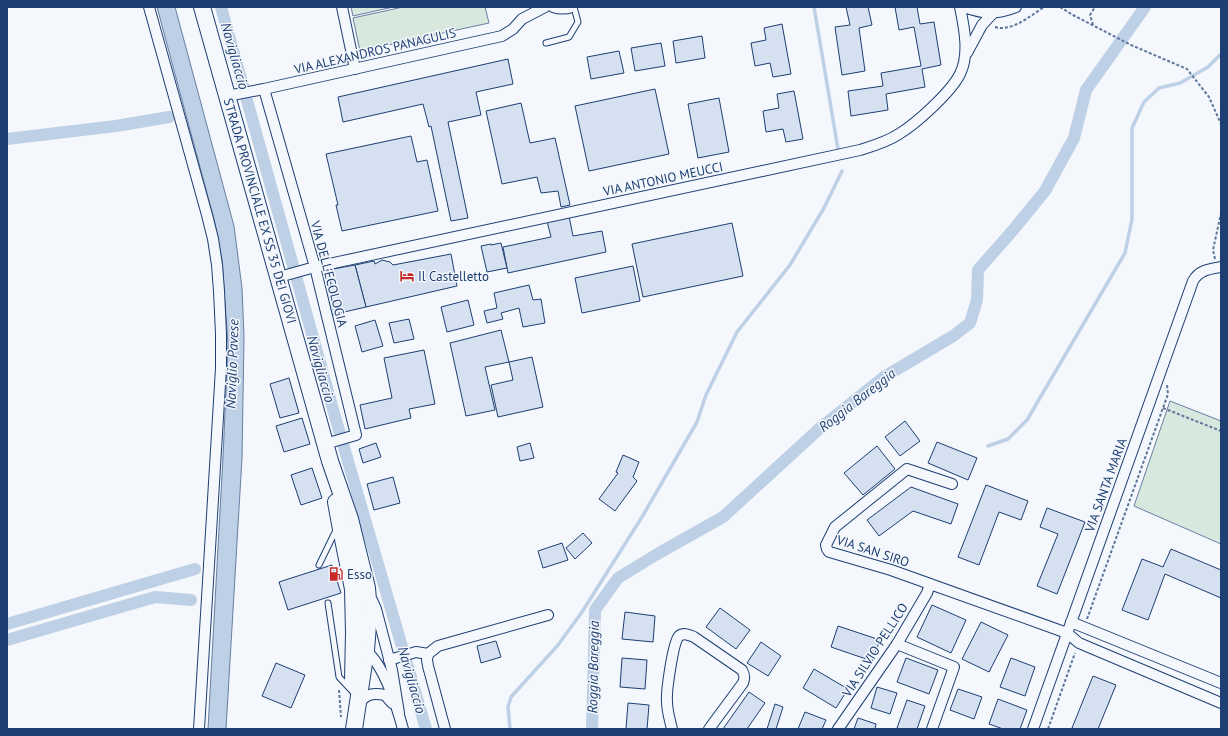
<svg xmlns="http://www.w3.org/2000/svg" width="1228" height="736" viewBox="0 0 1228 736" font-family="'PT Sans',sans-serif">
<rect width="100%" height="100%" fill="#f4f7fb"/>
<!-- green -->
<g fill="#d7e8df" stroke="#687fa3">
<path d="M351,7H393L353,16Z"/>
<path d="M403,7H485L489,23L360,51L353,18Z"/>
<path d="M1170,401L1221,421V544L1134,506Z"/>
</g>
<!-- water -->
<path fill="#bed0e5" stroke="#687fa3" d="M157,7H175L234,226L242,288L244,337L242,458L226,729H208L223,457L228,345L222,260L215,223Z"/>
<g fill="none" stroke-linecap="round" stroke-linejoin="round">
<!-- stream -->
<g stroke="#bed0e5" stroke-width="3.5">
<path d="M814,7L838,149"/>
<path d="M988,446L1008,439L1027,420L1125,253L1132,219V128L1144,102L1159,88L1180,83L1208,67L1221,54"/>
<path d="M510,729L508,707L511,697L558,645L582,612L642,517L697,422L706,395L737,332L790,265L824,208L842,171"/>
</g>
<!-- canal -->
<g stroke="#bed0e5" stroke-width="12">
<path d="M221,7L336,420L426,729"/>
<path d="M7,139L116,126L169,117"/>
<path d="M7,624L195,569"/>
<path d="M7,640L155,597L191,600"/>
<path d="M592,729L595,610L618,578L659,553L723,517L819,429L884,377L953,336L970,323L977,300L978,270L1014,229L1045,191L1074,138L1086,90L1145,7"/>
</g>
</g>
<!-- building -->
<g fill="#d5e0f0" stroke="#1d3f73">
<path d="M846,7H868L872,25L859,28L865,71L842,75L835,27L850,25Z"/>
<path d="M895,7H917L920,24L934,22L941,65L922,69L925,87L886,94L888,110L851,116L848,91L883,86L881,73L921,66L914,27L899,30Z"/>
<path d="M782,24L791,74L773,77L770,63L755,66L751,43L766,40L764,28Z"/>
<path d="M702,36L705,58L676,63L673,41Z"/>
<path d="M661,43L665,66L635,71L631,48Z"/>
<path d="M619,51L624,73L591,79L587,57Z"/>
<path d="M508,59L513,84L476,92L481,115L448,122L468,218L451,221L431,126L429,127L423,104L343,122L338,97Z"/>
<path d="M655,89L669,154L589,171L575,106Z"/>
<path d="M794,91L803,139L786,142L783,129L766,132L763,111L779,108L777,94Z"/>
<path d="M719,98L729,152L698,158L688,104Z"/>
<path d="M521,103L530,143L555,138L570,205L561,207L558,191L541,193L537,177L502,184L486,111Z"/>
<path d="M411,136L417,162L427,160L438,211L342,231L336,205H338L326,154Z"/>
<path d="M569,216L573,236L602,231L606,252L508,273L503,247L551,237L547,221Z"/>
<path d="M732,223L743,276L643,297L632,244Z"/>
<path d="M501,243L507,268L487,272L481,246L491,244V245Z"/>
<path d="M451,254L457,286L366,307L355,265L374,261L375,264L382,260L390,262L393,265Z"/>
<path d="M355,265L366,307L331,315L326,293L331,284L328,270Z"/>
<path d="M633,266L640,301L582,313L575,278Z"/>
<path d="M529,285L533,300L541,299L545,323L523,327L519,308L501,313L503,319L487,323L484,311L497,308L494,293Z"/>
<path d="M468,300L474,325L447,332L441,307Z"/>
<path d="M409,319L414,339L394,343L389,323Z"/>
<path d="M375,320L383,346L362,352L355,326Z"/>
<path d="M501,330L509,362L485,367L495,410L466,416L450,343Z"/>
<path d="M424,350L435,404L409,409L411,418L365,429L360,405L392,398L384,358Z"/>
<path d="M532,357L543,407L498,417L491,385L513,380L509,362Z"/>
<path d="M289,378L299,413L280,418L270,384Z"/>
<path d="M302,418L310,444L284,452L276,426Z"/>
<path d="M905,421L920,441L900,456L885,437Z"/>
<path d="M937,442L977,458L968,480L928,463Z"/>
<path d="M376,443L381,457L363,463L359,449Z"/>
<path d="M530,443L534,458L520,461L517,447Z"/>
<path d="M877,446L895,469L863,495L844,473Z"/>
<path d="M623,455L639,462L633,477L637,481L615,511L599,499L618,473L616,472Z"/>
<path d="M312,468L322,498L301,505L291,475Z"/>
<path d="M393,477L400,503L374,510L367,484Z"/>
<path d="M986,485L1028,501L1021,520L999,512L979,565L958,557Z"/>
<path d="M911,487L958,504L951,524L913,511L879,536L867,520Z"/>
<path d="M1047,508L1085,522L1057,594L1037,586L1058,534L1040,527Z"/>
<path d="M583,533L592,543L575,559L566,548Z"/>
<path d="M562,543L568,560L543,568L538,551Z"/>
<path d="M1171,549L1221,570V598L1165,574L1148,620L1122,610L1142,559L1163,567Z"/>
<path d="M332,565L341,593L288,610L279,582Z"/>
<path d="M932,605L966,620L951,653L917,637Z"/>
<path d="M720,608L750,630L736,649L706,627Z"/>
<path d="M625,612L655,616L653,642L622,639Z"/>
<path d="M981,622L1008,635L989,672L962,659Z"/>
<path d="M838,626L880,640L872,661L831,647Z"/>
<path d="M496,641L501,657L481,663L477,646Z"/>
<path d="M761,642L781,656L768,676L747,663Z"/>
<path d="M622,658L647,660L645,689L620,687Z"/>
<path d="M906,658L938,670L929,694L897,682Z"/>
<path d="M1011,658L1035,667L1025,696L1000,687Z"/>
<path d="M276,663L305,675L291,708L262,696Z"/>
<path d="M814,669L848,689L836,708L803,688Z"/>
<path d="M1093,676L1116,685L1098,729H1075L1072,728Z"/>
<path d="M877,687L897,693L890,714L871,708Z"/>
<path d="M958,689L982,697L974,719L950,710Z"/>
<path d="M749,692L765,703L747,729H723Z"/>
<path d="M998,699L1027,710L1020,729H1003L989,724Z"/>
<path d="M907,700L925,706L917,729H901L897,728Z"/>
<path d="M628,703L649,705L647,729H626Z"/>
<path d="M775,704L783,707L776,729H767Z"/>
<path d="M805,712L826,720L822,729H798Z"/>
<path d="M858,718L876,724L875,729H854Z"/>
</g>
<g fill="none" stroke-linecap="round" stroke-linejoin="round">
<defs>
<g id="service">
<path d="M546,43L569,37L578,22L574,7"/>
<path d="M319,565L336,530"/>
<path d="M328,603L339,677L353,692"/>
</g>
<g id="minor">
<path d="M149,7L207,215L213,239L217,265L219,291L221,334V368L199,729"/>
<path d="M342,7L355,69"/>
<path d="M553,7C559,9 566,9 572,7"/>
<path d="M964,7C984,14 995,15 1016,7"/>
<path d="M967,53L982,25L993,13"/>
<path d="M264,89L315,267L356,435L325,444"/>
<path d="M227,96L264,89L502,36L513,29L522,19L545,7"/>
<path d="M279,277L315,267L860,150C873,146 887,142 899,134C917,123 951,92 960,74C970,54 964,27 960,7"/>
<path d="M952,484L907,469L835,527L826,545L827,549L829,552L833,553L891,570L1067,633L1079,643L1221,703"/>
<path d="M372,600L376,609L392,670L399,713"/>
<path d="M1071,622L1221,683"/>
<path d="M897,644L954,667L932,729"/>
<path d="M364,648C368,653 373,657 376,662C389,681 397,707 403,729"/>
<path d="M389,660L416,652L428,654"/>
<path d="M359,705C365,693 374,693 385,695L392,703"/>
<path d="M445,729L428,666L427,660L428,654L438,646L548,615"/>
<path d="M672,729C670,720 667,711 667,702C666,692 673,642 679,636C684,632 689,635 694,637L742,670C745,675 745,678 743,683L709,729"/>
<path d="M838,729L897,644L927,593L930,584"/>
<path d="M1033,729L1193,281C1199,270 1209,269 1221,267"/>
</g>
<g id="primary">
<path d="M202,7L330,461L350,519L367,588L369,613L366,650L354,729"/>
<path d="M336,502L340,524L353,589L354,633L353,680"/>
</g>
</defs>
<!-- service casing -->
<use href="#service" stroke="#1d3f73" stroke-width="7"/>
<!-- minor casing -->
<use href="#minor" stroke="#1d3f73" stroke-width="12"/>
<!-- primary casing -->
<use href="#primary" stroke="#1d3f73" stroke-width="18"/>
<!-- path -->
<g stroke="#5e769c" stroke-width="2" stroke-dasharray="3 2" stroke-linecap="butt">
<path d="M1060,7L1073,15L1131,45L1187,69L1209,97L1221,124"/>
<path d="M1093,25L1090,15L1095,7"/>
<path d="M995,27C1012,32 1030,16 1044,7"/>
<path d="M1215,259L1213,250L1221,213"/>
<path d="M1163,408L1221,431"/>
<path d="M1087,619L1168,394L1167,385"/>
<path d="M339,690L341,717"/>
<path d="M1048,729L1075,653"/>
</g>
<!-- service -->
<use href="#service" stroke="#f4f7fb" stroke-width="5"/>
<!-- minor -->
<use href="#minor" stroke="#f4f7fb" stroke-width="10"/>
<!-- primary -->
<use href="#primary" stroke="#f4f7fb" stroke-width="16"/>
</g>
<!-- icons -->
<defs>
<symbol id="hotel-bare" viewBox="-9 -9 18 18"><path d="M-6-4.5h1.5V1H6V5H4.5V3h-9V5H-6ZM-4 0a1.8 1.8 0 1 1 3.6 0ZM.5 0V-2.5h3Q6-2.5 6 0Z" fill="#c62828" stroke="#f4f7fb" stroke-width="2.5" paint-order="stroke"/></symbol>
<symbol id="fuel-bare" viewBox="-9 -9 18 18"><path d="M-5.5-6h7V0h2V4h1.3V-2.5L3-4.5l.8-.8L6-3V5H2.5V1h-1V6h-7ZM-4.2-4.7v3.2H.2V-4.7Z" fill="#c62828" stroke="#f4f7fb" stroke-width="2.5" paint-order="stroke"/></symbol>
</defs>
<g fill-rule="evenodd">
<use href="#hotel-bare" x="397" y="266" width="20" height="20"/>
<use href="#fuel-bare" x="326" y="564" width="20" height="20"/>
</g>
<g text-anchor="middle" dominant-baseline="central" stroke-width="3" stroke-linejoin="round" paint-order="stroke">
<!-- street labels -->
<g font-size="13" fill="#1d3f73" stroke="#f4f7fb">
<text transform="translate(375 51) rotate(-13)">VIA ALEXANDROS PANAGULIS</text>
<text transform="translate(663 179) rotate(-12)">VIA ANTONIO MEUCCI</text>
<text transform="translate(260 211) rotate(74)">STRADA PROVINCIALE EX SS 35 DEI GIOVI</text>
<text transform="translate(329 274) rotate(75)">VIA DELL'ECOLOGIA</text>
<text transform="translate(1106 485) rotate(-70)">VIA SANTA MARIA</text>
<text transform="translate(873 551) rotate(18)">VIA SAN SIRO</text>
<text transform="translate(875 650) rotate(-57)">VIA SILVIO PELLICO</text>
</g>
<!-- poi labels -->
<g font-size="13" fill="#1d3f73" stroke="#f4f7fb" text-anchor="start">
<text x="418" y="276">Il Castelletto</text>
<text x="347" y="574">Esso</text>
</g>
<!-- water labels -->
<g font-size="14" font-style="italic" fill="#1d3f73" stroke="#f4f7fb">
<text transform="translate(235 56) rotate(74)">Navigliaccio</text>
<text transform="translate(232 364) rotate(-88)">Naviglio Pavese</text>
<text transform="translate(321 369) rotate(74)">Navigliaccio</text>
<text transform="translate(857 400) rotate(-38)">Roggia Bareggia</text>
<text transform="translate(593 667) rotate(-89)">Roggia Bareggia</text>
<text transform="translate(412 680) rotate(74)">Navigliaccio</text>
</g>
</g>
<!-- border -->
<rect width="1228" height="736" fill="none" stroke="#1d3f73" stroke-width="16"/>
</svg>
